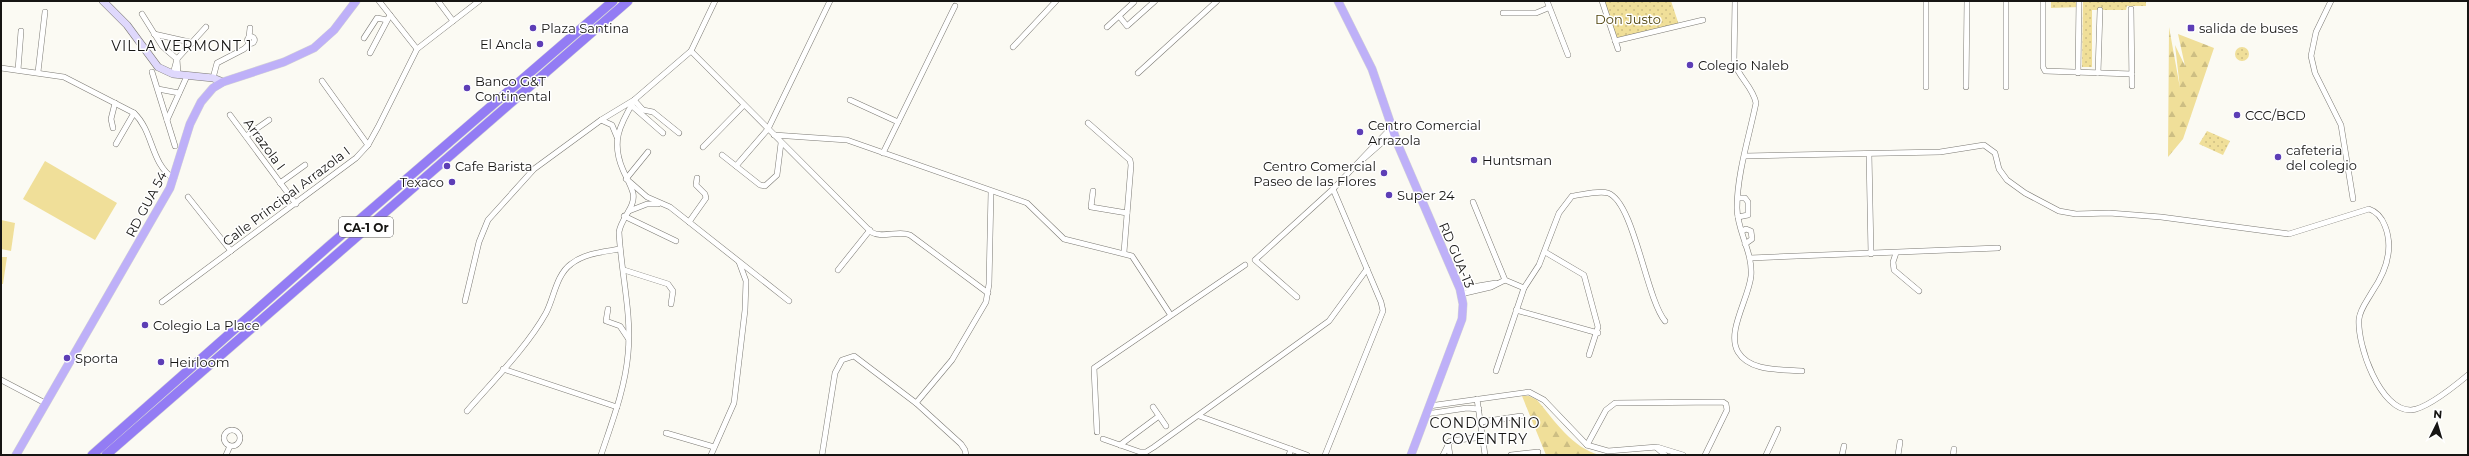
<svg xmlns="http://www.w3.org/2000/svg" width="2469" height="456" viewBox="0 0 2469 456" font-family="Montserrat,sans-serif">
<defs>
<pattern id="forest-firs" width="22" height="20" patternUnits="userSpaceOnUse"><rect width="22" height="20" fill="#f0df99"/><path d="M5 1l3.5 6h-7zM16 11l3.5 6h-7z" fill="#cdbe83"/></pattern>
<pattern id="park-dots" width="8" height="8" patternUnits="userSpaceOnUse"><rect width="8" height="8" fill="#f0df99"/><path d="M2 2h.1M6 6h.1" fill="none" stroke="#cdbe83" stroke-width="1.8" stroke-linecap="round"/></pattern>
</defs>
<rect width="100%" height="100%" fill="#fbfaf3"/>
<!-- forest -->
<g fill="url(#forest-firs)">
<path d="M2169,27L2180,88L2175,45L2185,66L2178,34L2214,48L2183,139L2168,157Z"/>
<path d="M1522,396H1529L1537,400C1555,421 1572,448 1600,455H1546Z"/>
</g>
<!-- park -->
<g fill="url(#park-dots)">
<path d="M1602,1H1671L1679,25L1615,41Z"/>
<path d="M2051,1H2081V7L2051,8Z"/>
<path d="M2083,1H2146V6H2127L2126,10H2092V67H2082Z"/>
<circle cx="2242" cy="54" r="7"/>
<path d="M2207,131L2230,141L2223,155L2199,144Z"/>
</g>
<!-- pitch -->
<g fill="#f0df99">
<path d="M45,161L117,203L95,240L23,199Z"/>
<path d="M1,220L15,223L11,251L1,249Z"/>
<path d="M1,257H7L3,284H1Z"/>
</g>
<g fill="none" stroke-linecap="round" stroke-linejoin="round">
<defs>
<g id="street">
<path d="M379,1L417,49"/>
<path d="M438,1L453,21"/>
<path d="M1547,1L1568,55"/>
<path d="M1602,1L1618,49"/>
<path d="M1735,1L1734,62C1739,78 1753,87 1756,103C1749,137 1737,174 1737,208C1737,231 1753,252 1751,276C1749,298 1726,332 1738,352C1750,372 1781,369 1802,371"/>
<path d="M2043,1V67L2045,71L2132,74"/>
<path d="M2331,1L2316,32L2311,56L2315,73L2341,125L2353,199"/>
<path d="M2131,9L2132,86"/>
<path d="M1503,13H1536L1548,8"/>
<path d="M142,14L162,46L177,59L178,74"/>
<path d="M1119,16L1127,26L1155,1"/>
<path d="M1107,27L1134,2"/>
<path d="M154,34L194,43"/>
<circle cx="251" cy="40" r="3.5"/>
<path d="M249,37L250,28"/>
<path d="M364,38L377,18L387,20"/>
<path d="M1615,41L1703,20"/>
<path d="M1013,47L1056,1"/>
<path d="M691,51L871,232C883,239 898,230 910,235L988,293"/>
<path d="M370,53L390,15"/>
<path d="M1,68L64,77L134,113C154,132 150,163 174,179"/>
<path d="M18,70L21,31"/>
<path d="M38,72L45,12"/>
<path d="M152,72L175,146"/>
<path d="M1138,73L1217,1"/>
<path d="M2078,73L2079,1"/>
<path d="M2098,73L2100,10"/>
<path d="M173,74L177,59L206,27"/>
<path d="M213,78L217,63L244,49L250,43"/>
<path d="M322,81L368,145"/>
<path d="M1926,87V1"/>
<path d="M1966,87L1967,1"/>
<path d="M2006,87V1"/>
<path d="M158,89L179,93"/>
<path d="M634,100L643,110L653,112L679,133"/>
<path d="M850,100L898,122"/>
<path d="M631,105L663,133"/>
<path d="M230,115L296,204"/>
<path d="M167,120L187,76"/>
<path d="M601,120L612,125L617,137"/>
<path d="M1088,123L1130,160L1131,165L1124,252"/>
<path d="M113,128L111,119L115,103"/>
<path d="M774,135L847,140L1027,203L1064,239L1132,256L1170,314"/>
<path d="M246,136L269,120"/>
<path d="M116,144L134,113"/>
<path d="M703,147L744,105"/>
<path d="M883,153L955,6"/>
<path d="M1869,154L1871,254"/>
<path d="M722,155L760,185L765,186L777,175L781,143"/>
<path d="M1745,156L1940,152L1984,145L1995,153L1999,169L2007,180L2025,193L2059,211L2076,214L2109,213L2161,217L2289,234L2369,209C2378,212 2382,218 2385,226C2394,249 2385,273 2372,292C2367,301 2360,309 2359,319C2357,345 2380,411 2411,410C2426,409 2456,385 2468,375"/>
<path d="M1362,160L1394,132"/>
<path d="M736,166L768,129L830,1"/>
<path d="M626,179L648,152"/>
<path d="M630,182L647,197L670,207L789,301"/>
<path d="M280,183L305,165"/>
<path d="M1093,191L1091,207L1127,213"/>
<path d="M188,197L231,251"/>
<path d="M1738,198H1745L1748,202V215L1738,217"/>
<path d="M1473,202L1505,280L1524,288"/>
<path d="M629,211L647,204H658"/>
<path d="M624,216L676,241"/>
<path d="M689,222L706,198L705,194L696,185L697,178"/>
<path d="M1742,231L1746,229L1751,231L1752,239L1745,244"/>
<path d="M1545,252L1584,275L1598,327L1589,355"/>
<path d="M1896,253L1893,262L1894,270L1919,291"/>
<path d="M1750,258L1998,248"/>
<path d="M624,270L668,284L673,291L671,304"/>
<path d="M838,270L870,230"/>
<path d="M1460,289L1496,283"/>
<path d="M1461,294L1491,287L1505,280"/>
<path d="M1297,297L1255,260L1333,189L1392,127"/>
<path d="M465,301L479,242L488,220L534,169L601,120L634,100L691,51L715,1"/>
<path d="M162,302L356,158L368,145L378,127L417,49L479,1"/>
<path d="M608,309L606,321L620,326L628,338"/>
<path d="M1516,310L1598,333"/>
<path d="M503,369L617,407"/>
<path d="M1496,371L1524,288L1539,265L1559,213L1572,196C1582,195 1599,190 1608,193C1634,202 1646,298 1665,321"/>
<path d="M1,380L45,403"/>
<path d="M1477,399L1485,455"/>
<path d="M916,403L952,360L986,302L989,284L991,192"/>
<path d="M1429,406L1529,392L1544,400L1587,445L1608,451L1657,447L1683,455"/>
<path d="M1153,407L1166,426"/>
<path d="M467,411C493,381 527,347 546,313C554,298 556,275 571,264C585,253 603,252 620,249"/>
<path d="M1426,414L1467,408L1479,409"/>
<path d="M1199,416L1307,455"/>
<path d="M1481,422L1521,416"/>
<circle cx="232" cy="438" r="8"/>
<path d="M1097,432L1094,368L1245,265"/>
<path d="M666,433L714,447"/>
<path d="M1103,439L1140,452H1146L1154,447L1329,321L1367,269"/>
<path d="M1448,443L1450,455"/>
<path d="M1120,445L1159,416"/>
<path d="M1587,445L1606,410L1615,403L1723,402L1726,404L1727,410L1705,455"/>
<path d="M1657,448L1665,455"/>
<path d="M226,455L230,446"/>
<path d="M601,455C612,422 625,389 628,354C632,313 621,273 619,232C621,218 636,207 633,193C631,185 626,177 623,170C611,142 619,126 634,101"/>
<path d="M711,455L734,403L745,310L746,281L739,262"/>
<path d="M822,455L835,373L842,360L854,356L916,403L961,444L965,450L966,455"/>
<path d="M1289,455L1291,449"/>
<path d="M1325,455L1383,311L1381,302L1333,189"/>
<path d="M1443,455L1450,441L1483,437"/>
<path d="M1511,455L1538,452"/>
<path d="M1766,455L1778,429"/>
<path d="M1842,455L1844,446"/>
<path d="M1898,455L1900,442"/>
<path d="M1953,455L1954,449"/>
</g>
<path id="secondary" d="M103,1L127,25L158,67L173,74L213,78L223,82"/>
<g id="primary">
<path d="M1338,1L1372,69L1398,145L1460,289L1463,304L1462,319L1411,455"/>
<path d="M16,455L170,188L190,124L201,102L213,88L223,82L284,62L314,48L334,30L356,1"/>
</g>
<g id="highway">
<path d="M92,455L330,245L613,1"/>
<path d="M106,455L628,1"/>
</g>
</defs>
<!-- street casing -->
<use href="#street" stroke="#7b7973" stroke-width="6"/>
<!-- secondary casing -->
<use href="#secondary" stroke="#7b7973" stroke-width="8"/>
<!-- primary casing -->
<use href="#primary" stroke="#d5d5d5" stroke-width="9"/>
<!-- highway casing -->
<use href="#highway" stroke="#d5d5d5" stroke-width="10"/>
<!-- street -->
<use href="#street" stroke="#fff" stroke-width="5"/>
<!-- secondary -->
<use href="#secondary" stroke="#dfd8fc" stroke-width="7"/>
<!-- primary -->
<use href="#primary" stroke="#beb0f8" stroke-width="8"/>
<!-- highway -->
<use href="#highway" stroke="#937cf4" stroke-width="9"/>
</g>
<!-- markers -->
<g fill="#5d3eb6" stroke="#fff" stroke-width="1.5">
<circle cx="533" cy="28" r="4"/>
<rect x="2187" y="24" width="8" height="8" rx="2"/>
<circle cx="540" cy="44" r="4"/>
<circle cx="1690" cy="65" r="4"/>
<circle cx="467" cy="88" r="4"/>
<circle cx="2237" cy="115" r="4"/>
<circle cx="1360" cy="132" r="4"/>
<circle cx="2278" cy="157" r="4"/>
<circle cx="1474" cy="160" r="4"/>
<circle cx="447" cy="166" r="4"/>
<circle cx="1384" cy="173" r="4"/>
<circle cx="452" cy="182" r="4"/>
<circle cx="1389" cy="195" r="4"/>
<circle cx="145" cy="325" r="4"/>
<circle cx="67" cy="358" r="4"/>
<circle cx="161" cy="362" r="4"/>
</g>
<g text-anchor="middle" dominant-baseline="central" stroke-width="3" stroke-linejoin="round" paint-order="stroke">
<!-- shield labels -->
<rect fill="#fff" stroke="#5c5b5a" stroke-width="1" x="339" y="217" width="54" height="20" rx="3"/>
<g font-size="12" font-weight="bold" fill="#161513">
<text x="366" y="227">CA-1 Or</text>
</g>
<!-- park labels -->
<g font-size="13" fill="#50440b" stroke="#fff">
<text x="1628" y="19">Don Justo</text>
</g>
<!-- poi labels -->
<g font-size="13" fill="#161513" stroke="#fff" text-anchor="start">
<text x="541" y="28">Plaza Santina</text>
<text x="2199" y="28">salida de buses</text>
<text x="532" y="44" text-anchor="end">El Ancla</text>
<text x="1698" y="65">Colegio Naleb</text>
<text x="475" y="81">Banco G&amp;T<tspan x="475" dy="15">Continental</tspan></text>
<text x="2245" y="115">CCC/BCD</text>
<text x="1368" y="125">Centro Comercial<tspan x="1368" dy="15">Arrazola</tspan></text>
<text x="2286" y="150">cafeteria<tspan x="2286" dy="15">del colegio</tspan></text>
<text x="1482" y="160">Huntsman</text>
<text x="455" y="166">Cafe Barista</text>
<text x="1376" y="166" text-anchor="end">Centro Comercial<tspan x="1376" dy="15">Paseo de las Flores</tspan></text>
<text x="444" y="182" text-anchor="end">Texaco</text>
<text x="1397" y="195">Super 24</text>
<text x="153" y="325">Colegio La Place</text>
<text x="75" y="358">Sporta</text>
<text x="169" y="362">Heirloom</text>
</g>
<!-- street labels -->
<g font-size="13" fill="#161513" stroke="#fff">
<text transform="translate(265 144) rotate(54)">Arrazola I</text>
<text transform="translate(286 196) rotate(-37)">Calle Principal Arrazola I</text>
<text transform="translate(146 204) rotate(-62)">RD GUA 54</text>
<text transform="translate(1457 255) rotate(67)">RD GUA-13</text>
</g>
<!-- neighbourhood labels -->
<g font-size="14" letter-spacing="1" fill="#161513" stroke="#fff">
<text x="182" y="46">VILLA VERMONT 1</text>
<text x="1485" y="423">CONDOMINIO<tspan x="1485" dy="16">COVENTRY</tspan></text>
</g>
</g>
<!-- border -->
<rect width="2469" height="456" fill="none" stroke="#161513" stroke-width="4"/>
<!-- north arrow -->
<g transform="translate(2437 424) rotate(5)" stroke="#ffffff" stroke-width="3" paint-order="stroke">
<path d="M0-3L7 15L0 10L-7 15Z" fill="#161513"/>
<text y="-6" font-size="11" font-weight="bold" text-anchor="middle" fill="#161513">N</text>
</g>
</svg>
